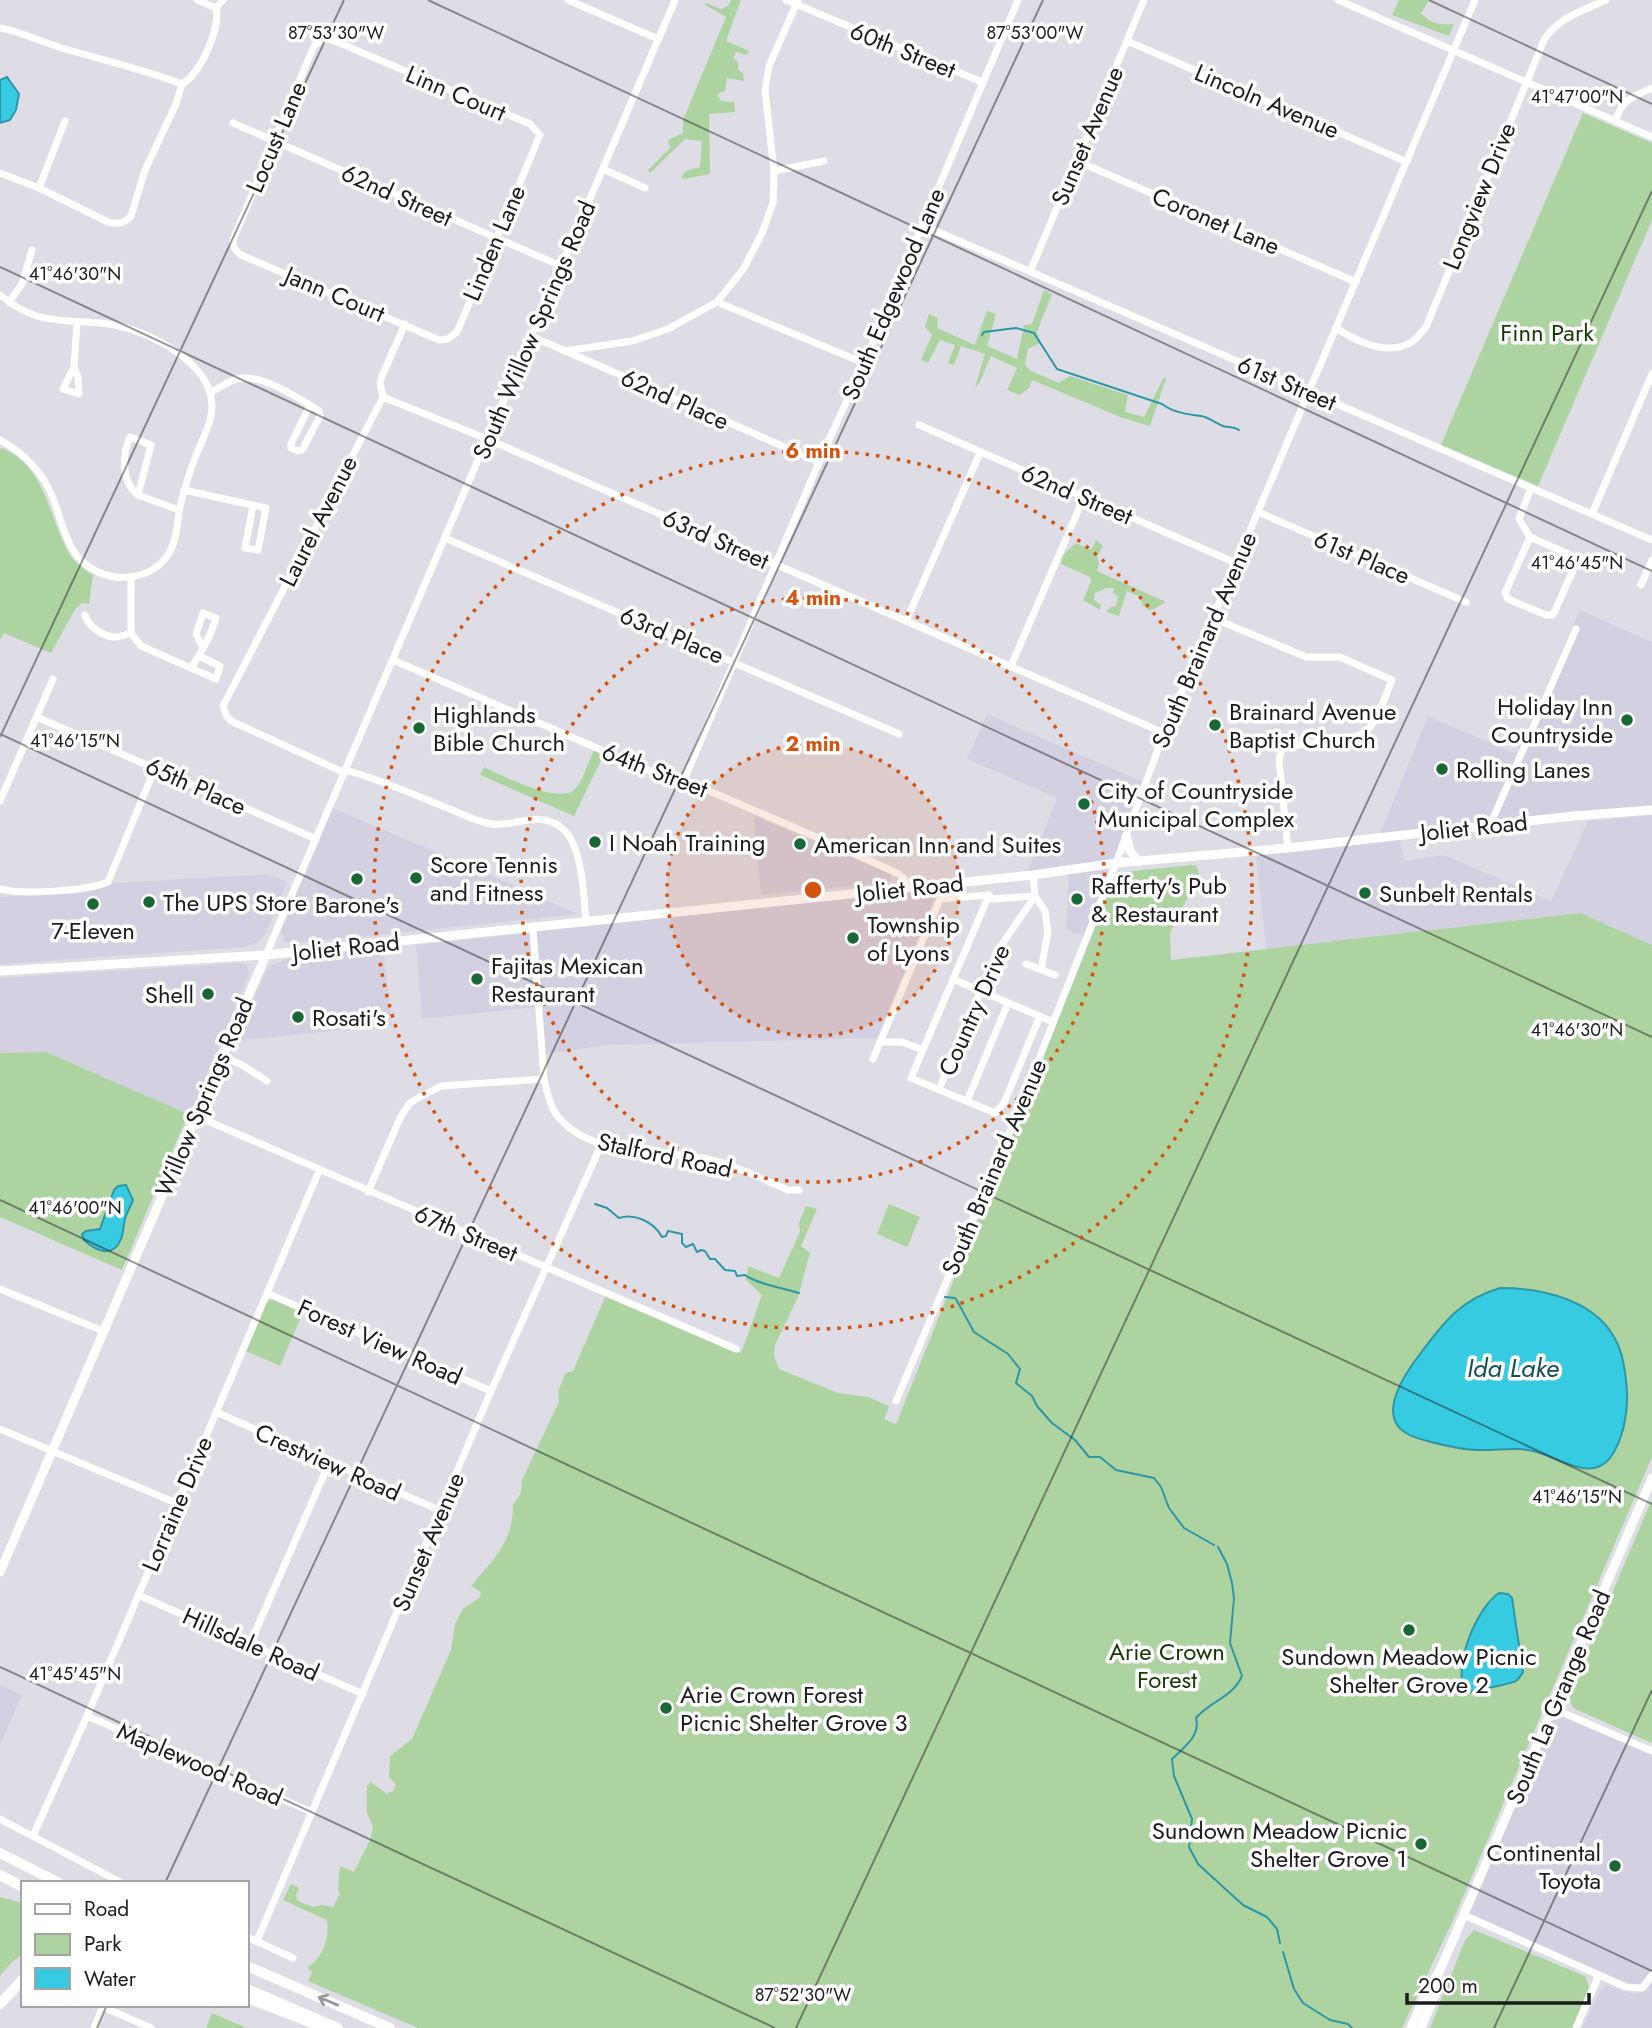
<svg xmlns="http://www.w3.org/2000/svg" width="1652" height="2028" viewBox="0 0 1652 2028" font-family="Jost,sans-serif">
<rect width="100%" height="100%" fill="#dedde6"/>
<!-- built -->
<g fill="#d3d1e1">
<path d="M1580,610L1652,642V808L1379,836L1428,716L1516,754Z"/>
<path d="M987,714L1143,782L1115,861L1027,873L1057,798L967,759Z"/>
<path d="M332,808L479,870L578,914L349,938L290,943L284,941L281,930Z"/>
<path d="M1652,815V945L1579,913L1266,950L1256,854L1400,838L1404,861L1444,855L1551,901L1588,821Z"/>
<path d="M754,816L890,874L891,878L889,882L761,895Z"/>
<path d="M1114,865L1085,937L1066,929L1069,873Z"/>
<path d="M268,874L287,882L266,933L258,942L246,947L0,964V897L80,892L115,883Z"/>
<path d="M938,889L877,1038L607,1045L546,1054L536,931Z"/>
<path d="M529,933L536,1007L422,1019L416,945Z"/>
<path d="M383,949L392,1025L234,1041L266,971L272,965L293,957Z"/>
<path d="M240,963L247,965L249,974L197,1100L188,1114L46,1052L0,1053V978Z"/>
<path d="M0,1685L22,1695L0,1745Z"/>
<path d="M1555,1712L1652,1754V1972L1640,1986L1625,1985L1466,1914Z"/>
<path d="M1652,1982V2028H1582L1600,1991L1604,1987L1607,1986L1634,1994L1647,1990Z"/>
</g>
<!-- green -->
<g fill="#add3a1">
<path d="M731,0H741L726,41L749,51L747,55L736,52L733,58L738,62V70L743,73L744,81L727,78L725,91L717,94L721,101L734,102L735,112L709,114L710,174L684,179L681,177L686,171L700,167L702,141L685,139L650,173L648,170L670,148L668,140L683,133V120L726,17L705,5L706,3L721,9L728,6Z"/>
<path d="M1399,0H1429L1421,13C1430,24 1440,25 1454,24L1449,36L1392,15Z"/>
<path d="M1583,113L1652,143V220L1538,486L1441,445Z"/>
<path d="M1044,290L1052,294L1037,332L1040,343L1028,349L1025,365L1031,371L1059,383L1070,376L1128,395L1125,412L1144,417L1164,377L1166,379L1150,426L1123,418L1032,380L1029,388L1020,395L1007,390L1017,368L991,356L979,384L975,387L985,354L961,346L954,365L948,363L955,345L940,340L928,363L921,360L932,335L925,327L929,314L938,318L937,328L975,345L987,311L996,314L987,346L1017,359L1024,325L1032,324Z"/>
<path d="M2,448C44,466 48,512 66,548C71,560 82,568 93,575L89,604L82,603L75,609L51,653L4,633L0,640V449Z"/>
<path d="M1096,540L1103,546L1097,557L1099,564L1097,571L1166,602L1150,611L1143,606L1140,597L1127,591L1119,616L1106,612L1111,607L1116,606L1118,596L1113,593L1114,588H1107L1095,593L1094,600L1101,605L1100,610L1083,600L1091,581L1090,577L1061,564L1064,554L1076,543L1091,550Z"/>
<path d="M594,750L604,754L574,816L480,775L484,767C501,775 558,804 574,790C583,782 588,762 594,750Z"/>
<path d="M1192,865L1197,866L1199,874L1170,933L1171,960L1580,913L1652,945V1457L1454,1918L1402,2028H418L308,1981L312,1972L307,1968C323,1958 330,1938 327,1920L283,1900L291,1884L299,1888L296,1894L297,1901L313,1907L322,1905L333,1907L340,1894L338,1889L340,1866L354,1872L370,1840L373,1827L367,1813V1786L371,1782L387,1794L393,1791L396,1784L389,1777L390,1756L412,1739L451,1650L455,1624L463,1609L479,1598L481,1592L471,1586C494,1559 513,1542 513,1505L521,1493L522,1480L559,1402L558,1391L566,1373L573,1371L606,1295L741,1353L762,1295L746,1280L748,1266L779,1278L800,1232L799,1223L806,1206L817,1209L801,1246L810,1253L798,1297L775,1345L774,1356L779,1369L838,1393L868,1397L889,1406L884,1419L896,1424L1115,878L1125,872Z"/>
<path d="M46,1052L188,1114L122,1270L0,1217V1053Z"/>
<path d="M889,1204L920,1217L907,1247L877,1234Z"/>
<path d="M271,1299L303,1312L280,1366L246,1351L267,1302Z"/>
<path d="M1652,1499V1743L1575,1709L1572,1706L1569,1695Z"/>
<path d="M0,1897L23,1903V1954L13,1961L0,1976Z"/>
<path d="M1474,1930L1585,1976L1589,1987L1572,2028H1430L1465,1940Z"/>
<path d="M212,2013L247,2028H206Z"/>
</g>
<!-- water -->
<g fill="#37cbe2" stroke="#2f96a7" stroke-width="2">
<path d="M7,77L19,94L16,110L10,120L0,123V80Z"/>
<path d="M126,1185L133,1200C131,1206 128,1210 126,1216C123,1223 124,1232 121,1239C113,1259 96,1251 84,1240L82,1234L86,1231L100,1229L114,1190L118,1186Z"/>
<path d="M1500,1288C1543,1288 1599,1300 1618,1345C1624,1359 1626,1377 1627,1392C1628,1414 1623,1440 1610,1458C1592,1482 1558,1458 1537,1452C1518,1446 1498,1451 1478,1450C1463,1450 1447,1446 1431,1442C1423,1440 1414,1438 1406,1433C1376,1415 1406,1372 1420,1354C1443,1323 1461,1299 1500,1288Z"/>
<path d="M1499,1593L1508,1594L1512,1598L1523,1672C1520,1677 1520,1678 1516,1681C1513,1683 1469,1693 1466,1692C1451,1669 1477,1607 1499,1593Z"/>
</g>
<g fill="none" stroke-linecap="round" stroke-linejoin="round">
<!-- stream -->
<g stroke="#2f96a7" stroke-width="2">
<path d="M982,335L984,332L1016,328L1034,333L1057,369L1162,404C1174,413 1187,414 1201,416C1208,417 1216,423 1223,426C1229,428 1233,426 1239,430"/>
<path d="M595,1204L607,1208L619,1218C635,1213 654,1222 662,1237L666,1236L668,1231L682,1234V1243L686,1247L693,1244L697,1252L701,1250L705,1251L710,1259H715L725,1270L735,1271L737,1276L745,1275C757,1284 783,1288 799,1293"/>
<path d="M945,1297L955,1298"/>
<path d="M956,1299L974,1332L1008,1354L1020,1369L1016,1383L1032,1396L1037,1406L1052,1423L1075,1440L1089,1457H1100L1116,1470L1154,1478L1161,1487L1169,1508L1184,1528L1214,1545"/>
<path d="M1218,1547L1227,1564L1232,1583L1234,1598L1230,1643L1242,1676C1232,1698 1210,1701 1196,1718C1201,1736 1183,1748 1172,1759L1174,1776L1192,1819L1189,1847L1198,1864L1243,1905L1267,1917L1277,1929L1280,1943"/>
<path d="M1283,1952L1294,1989L1303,2003L1330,2020L1348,2024L1352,2028"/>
</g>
<!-- minor -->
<g stroke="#fff" stroke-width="7">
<path d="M197,0L216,8"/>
<path d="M568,0L658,39"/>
<path d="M786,0L982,82"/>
<path d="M1338,0L1652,137"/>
<path d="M216,8L223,0"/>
<path d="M0,28C22,32 41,42 62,48C102,60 143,69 182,84"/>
<path d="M323,39H330L530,124L540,135L457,332L448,339L439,340L239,254L233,246V240L314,46Z"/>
<path d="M1127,41L1407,162"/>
<path d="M1615,121C1623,99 1632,97 1652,88"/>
<path d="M233,123L561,266"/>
<path d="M1077,161L1356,282"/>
<path d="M603,169L645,188"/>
<path d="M774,171L824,161"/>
<path d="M0,173L39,188L108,222C117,225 125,223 131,216L145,170L176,104L182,84C200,75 221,28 216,8"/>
<path d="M39,188L65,121"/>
<path d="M922,225L1652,540"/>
<path d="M1030,272L1144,0"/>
<path d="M0,295C12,304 23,312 37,316C58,322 79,321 100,323C136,326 180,347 202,376C208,385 212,395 212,406C212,424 200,444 194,461C189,474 185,488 181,502C177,518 178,538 169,553C155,577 122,583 98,572C67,558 64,527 53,498C43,473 24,453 0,440"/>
<path d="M9,302L22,284L32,250"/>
<path d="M717,302L864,363"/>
<path d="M1336,328C1356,341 1386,356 1410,343C1416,340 1421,333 1426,327L1544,40C1559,17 1582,11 1606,0"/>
<path d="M531,336L819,462"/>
<path d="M565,351L632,341L668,329L717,302L744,268L762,233L773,203L774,171L765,90L769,66L798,0"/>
<path d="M74,367L78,377L79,394L63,389L74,367L77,323"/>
<path d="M211,392C219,388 228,382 236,379C260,373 291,394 310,405"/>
<path d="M383,397L487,439L1164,733"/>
<path d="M310,405L319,411L320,416L302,450L298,451L291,448V444Z"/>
<path d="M919,425L1236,563"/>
<path d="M1531,488L1519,519L1530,537L1595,566"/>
<path d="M184,490L266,508L258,550L245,548L253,506"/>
<path d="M138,495C121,482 122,455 130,437L151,445L138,495L179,510"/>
<path d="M1258,512L1466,602"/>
<path d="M1592,514L1652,374"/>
<path d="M1530,537L1505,593L1508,599L1546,615H1553L1578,559"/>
<path d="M445,538L899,734"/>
<path d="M131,579V633"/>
<path d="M1641,585L1652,560"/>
<path d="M85,615C88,626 101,635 113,637C118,638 126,634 131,633L141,646L216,679L220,666L199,656"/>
<path d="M1213,618L1306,657H1340L1392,680C1370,734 1375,737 1315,743C1303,744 1293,744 1282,749L1279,760L1288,848"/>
<path d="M906,621L980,453"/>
<path d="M393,660L650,771L684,780L844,849L899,874L914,888"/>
<path d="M1011,666L1084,497"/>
<path d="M191,668C201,653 211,636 216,618L203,613L196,634L203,648"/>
<path d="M37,717L316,839"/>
<path d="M346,770C381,780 413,794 447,808C461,813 477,822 492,824C518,827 541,808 564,830C583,848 584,898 586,923"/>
<path d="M345,773L231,721L226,715L223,706L383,397L380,383L382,376L405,324"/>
<path d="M684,780L819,462L864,363L1018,0"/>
<path d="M0,801L53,679"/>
<path d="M1490,825L1576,629"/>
<path d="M1033,875L1035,896L1045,911L1048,932L1041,970"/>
<path d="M0,889C23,895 87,891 108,882L155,768"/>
<path d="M989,895L911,1078L995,1113L1004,1103L1040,1016"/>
<path d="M533,929L544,1079C547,1091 549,1104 556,1114C588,1158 659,1149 707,1159C735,1165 762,1179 788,1190H799"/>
<path d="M266,955L675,0"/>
<path d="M1026,964L1055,975"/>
<path d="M953,979L1053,1022"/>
<path d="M880,1042H902L923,1050"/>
<path d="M222,1056L242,1065L267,1081"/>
<path d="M873,1059L940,899L989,895L992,899L1035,896"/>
<path d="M939,1089L998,950L1035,896"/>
<path d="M967,1101L1008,1003"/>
<path d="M196,1116L736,1349"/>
<path d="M368,1192L401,1116L410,1103L420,1097L441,1086L544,1079"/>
<path d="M0,1289L103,1331"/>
<path d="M269,1294L491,1391"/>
<path d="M896,1401L1016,1117L1116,863L1164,733L1475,0"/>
<path d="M216,1412L441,1511"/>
<path d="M0,1429L176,1503"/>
<path d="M138,1595L363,1694"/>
<path d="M250,1644L329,1463"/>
<path d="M1554,1709L1652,1751"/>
<path d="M87,1716L312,1812"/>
<path d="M0,1819L122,1883"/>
<path d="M33,1836L87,1716L319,1171"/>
<path d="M1464,1915L1626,1987L1642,1988L1652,1975"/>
<path d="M247,1937L293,1958"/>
<path d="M257,1941L491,1391L601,1145"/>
<path d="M94,2028L103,2007L151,2028"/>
<path d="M1576,2028L1599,1975"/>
</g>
<!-- major -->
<g stroke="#fff" stroke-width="9">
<path d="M1126,836L1130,851L1139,862"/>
<path d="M0,971L266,955L1033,875L1116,863L1288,848L1573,816L1652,810"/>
<path d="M0,1572L266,955"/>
<path d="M1411,2028L1427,1991L1440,1970L1652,1478"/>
<path d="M1421,2028L1435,1995L1439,1977"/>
</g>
<!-- highway -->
<g stroke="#fff" stroke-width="10">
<path d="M0,1853L59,1883"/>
<path d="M0,1875L23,1887"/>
<path d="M247,1966L390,2028"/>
<path d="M247,1989L338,2028"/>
<path d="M247,1998L325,2028"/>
<path d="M0,2004L23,1979"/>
</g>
</g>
<!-- one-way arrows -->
<defs><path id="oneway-shaft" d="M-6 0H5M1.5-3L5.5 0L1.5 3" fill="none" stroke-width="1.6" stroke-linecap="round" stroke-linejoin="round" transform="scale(1.75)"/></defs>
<use stroke="#99989a" href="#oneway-shaft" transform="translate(328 2001) rotate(-157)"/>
<!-- ticks -->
<path fill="none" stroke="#1c1b1e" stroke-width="2" stroke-opacity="0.45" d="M428,0L1652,571M1429,0L1652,104M0,267L1652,1037M0,734L1652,1504M0,737L344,0M0,1200L1652,1971M0,1667L775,2028M165,1883L1043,0M97,2028L107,2005M796,2028L1652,191M1494,2028L1652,1690"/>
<!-- distance rings -->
<circle cx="813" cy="890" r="146" fill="#d4530e" fill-opacity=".12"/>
<g fill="none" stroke="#d4530e" stroke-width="3.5" stroke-dasharray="3.5 7">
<circle cx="813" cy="890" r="146"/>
<circle cx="813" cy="890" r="292"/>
<circle cx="813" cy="890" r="439"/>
</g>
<!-- markers -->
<g fill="#1a6736" stroke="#fff" stroke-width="2.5">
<circle cx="1627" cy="720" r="7"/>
<circle cx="1215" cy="725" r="7"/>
<circle cx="419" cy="728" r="7"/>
<circle cx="1442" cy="769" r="7"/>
<circle cx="1084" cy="804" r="7"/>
<circle cx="595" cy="842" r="7"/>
<circle cx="800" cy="844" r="7"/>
<circle cx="416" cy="878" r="7"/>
<circle cx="357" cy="879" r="7"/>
<circle cx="1365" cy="893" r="7"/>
<circle cx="1077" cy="899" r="7"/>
<circle cx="149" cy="902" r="7"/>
<circle cx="93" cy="904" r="7"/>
<circle cx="853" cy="938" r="7"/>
<circle cx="477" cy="979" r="7"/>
<circle cx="208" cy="994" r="7"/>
<circle cx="298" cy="1017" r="7"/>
<circle cx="1409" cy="1630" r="7"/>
<circle cx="666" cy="1708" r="7"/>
<circle cx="1421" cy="1844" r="7"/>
<circle cx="1615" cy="1866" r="7"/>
</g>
<g text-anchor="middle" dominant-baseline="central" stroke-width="7" stroke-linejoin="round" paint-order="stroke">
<!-- street labels -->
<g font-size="24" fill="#1c1b1e" stroke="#fff">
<text transform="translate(903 50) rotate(22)">60th Street</text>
<text transform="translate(456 93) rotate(23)">Linn Court</text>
<text transform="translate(1267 101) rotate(23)">Lincoln Avenue</text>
<text transform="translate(1087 136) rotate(-67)">Sunset Avenue</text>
<text transform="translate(276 137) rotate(-67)">Locust Lane</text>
<text transform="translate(397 195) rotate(24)">62nd Street</text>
<text transform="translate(1479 196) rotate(-68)">Longview Drive</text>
<text transform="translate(1216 221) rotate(23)">Coronet Lane</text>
<text transform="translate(494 243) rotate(-67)">Linden Lane</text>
<text transform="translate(335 294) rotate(23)">Jann Court</text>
<text transform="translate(893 294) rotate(-67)">South Edgewood Lane</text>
<text transform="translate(534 330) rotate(-67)">South Willow Springs Road</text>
<text transform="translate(1287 383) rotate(23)">61st Street</text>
<text transform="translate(675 399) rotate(24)">62nd Place</text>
<text transform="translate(1077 494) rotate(23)">62nd Street</text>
<text transform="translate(318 521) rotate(-63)">Laurel Avenue</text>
<text transform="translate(716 539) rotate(24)">63rd Street</text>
<text transform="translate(1362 557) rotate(23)">61st Place</text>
<text transform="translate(672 635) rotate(23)">63rd Place</text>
<text transform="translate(1204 640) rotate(-67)">South Brainard Avenue</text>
<text transform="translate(655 770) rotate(21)">64th Street</text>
<text transform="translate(196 786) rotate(24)">65th Place</text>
<text transform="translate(1474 827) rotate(-6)">Joliet Road</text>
<text transform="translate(910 888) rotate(-6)">Joliet Road</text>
<text transform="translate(346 947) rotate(-6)">Joliet Road</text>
<text transform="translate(974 1010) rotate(-66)">Country Drive</text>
<text transform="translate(204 1097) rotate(-67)">Willow Springs Road</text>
<text transform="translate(665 1155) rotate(12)">Stalford Road</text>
<text transform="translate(994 1167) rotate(-67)">South Brainard Avenue</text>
<text transform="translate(466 1233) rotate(23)">67th Street</text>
<text transform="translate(380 1342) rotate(24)">Forest View Road</text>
<text transform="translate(328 1462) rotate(24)">Crestview Road</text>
<text transform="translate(177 1504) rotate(-67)">Lorraine Drive</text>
<text transform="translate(428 1542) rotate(-67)">Sunset Avenue</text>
<text transform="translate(251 1644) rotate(24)">Hillsdale Road</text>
<text transform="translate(1558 1697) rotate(-67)">South La Grange Road</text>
<text transform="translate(200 1764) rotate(23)">Maplewood Road</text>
</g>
<!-- park labels -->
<g font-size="24" fill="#143902" stroke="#fff">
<text x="1547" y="332">Finn Park</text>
<text x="1167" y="1651">Arie Crown<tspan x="1167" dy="28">Forest</tspan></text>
</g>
<!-- poi labels -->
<g font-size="24" fill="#1c1b1e" stroke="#fff" text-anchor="start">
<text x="1613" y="706" text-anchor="end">Holiday Inn<tspan x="1613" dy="28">Countryside</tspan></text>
<text x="1229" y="711">Brainard Avenue<tspan x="1229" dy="28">Baptist Church</tspan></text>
<text x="433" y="714">Highlands<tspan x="433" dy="28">Bible Church</tspan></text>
<text x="1456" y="769">Rolling Lanes</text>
<text x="1098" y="790">City of Countryside<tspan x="1098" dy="28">Municipal Complex</tspan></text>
<text x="609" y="842">I Noah Training</text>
<text x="814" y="844">American Inn and Suites</text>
<text x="430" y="864">Score Tennis<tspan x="430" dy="28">and Fitness</tspan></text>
<text x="1091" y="885">Rafferty's Pub<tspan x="1091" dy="28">&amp; Restaurant</tspan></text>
<text x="1379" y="893">Sunbelt Rentals</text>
<text x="163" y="902">The UPS Store</text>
<text x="357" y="904" text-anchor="middle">Barone's</text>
<text x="867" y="924">Township<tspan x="867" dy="28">of Lyons</tspan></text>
<text x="93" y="930" text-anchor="middle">7-Eleven</text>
<text x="491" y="965">Fajitas Mexican<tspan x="491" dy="28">Restaurant</tspan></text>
<text x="194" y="994" text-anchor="end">Shell</text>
<text x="312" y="1017">Rosati's</text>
<text x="1409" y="1656" text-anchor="middle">Sundown Meadow Picnic<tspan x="1409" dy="28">Shelter Grove 2</tspan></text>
<text x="680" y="1694">Arie Crown Forest<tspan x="680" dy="28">Picnic Shelter Grove 3</tspan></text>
<text x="1407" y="1830" text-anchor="end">Sundown Meadow Picnic<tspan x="1407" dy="28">Shelter Grove 1</tspan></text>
<text x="1601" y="1852" text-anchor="end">Continental<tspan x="1601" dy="28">Toyota</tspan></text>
</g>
<!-- water labels -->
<g font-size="26" font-style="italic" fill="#124f58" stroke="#fff">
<text x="1513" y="1368">Ida Lake</text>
</g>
</g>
<g font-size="18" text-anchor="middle" fill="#1c1b1e" stroke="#fff" stroke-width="7" stroke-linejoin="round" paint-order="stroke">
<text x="336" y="39">87°53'30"W</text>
<text x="1035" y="39">87°53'00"W</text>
<text x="1577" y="103">41°47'00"N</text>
<text x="75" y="280">41°46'30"N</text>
<text x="1577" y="569">41°46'45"N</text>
<text x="75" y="747">41°46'15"N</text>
<text x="1577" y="1036">41°46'30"N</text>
<text x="75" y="1214">41°46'00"N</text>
<text x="1577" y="1503">41°46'15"N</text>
<text x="75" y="1680">41°45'45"N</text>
<text x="803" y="2001">87°52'30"W</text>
</g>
<circle cx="813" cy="890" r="10" fill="#d4530e" stroke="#fff" stroke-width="3.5"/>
<g font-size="21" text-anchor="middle" font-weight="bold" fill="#d4530e" stroke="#fff" stroke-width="7" stroke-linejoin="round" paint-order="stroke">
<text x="813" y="458">6 min</text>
<text x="813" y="605">4 min</text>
<text x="813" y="751">2 min</text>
</g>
<!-- legend -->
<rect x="21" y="1881" width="228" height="126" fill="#ffffff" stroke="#a4a4a5" stroke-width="2"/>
<rect x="35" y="1904" width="35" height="10" fill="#ffffff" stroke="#a4a4a5" stroke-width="2"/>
<text x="84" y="1916" font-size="21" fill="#1c1b1e">Road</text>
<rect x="35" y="1934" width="35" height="21" fill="#add3a1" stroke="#a4a4a5" stroke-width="2"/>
<text x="84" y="1951" font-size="21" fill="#1c1b1e">Park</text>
<rect x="35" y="1968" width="35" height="21" fill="#37cbe2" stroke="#a4a4a5" stroke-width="2"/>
<text x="84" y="1986" font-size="21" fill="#1c1b1e">Water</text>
<!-- scale -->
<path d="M1407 1993v10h182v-10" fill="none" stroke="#1c1b1e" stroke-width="3.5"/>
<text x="1418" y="1993" font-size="21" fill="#1c1b1e" stroke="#ffffff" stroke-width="5" paint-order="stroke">200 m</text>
</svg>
